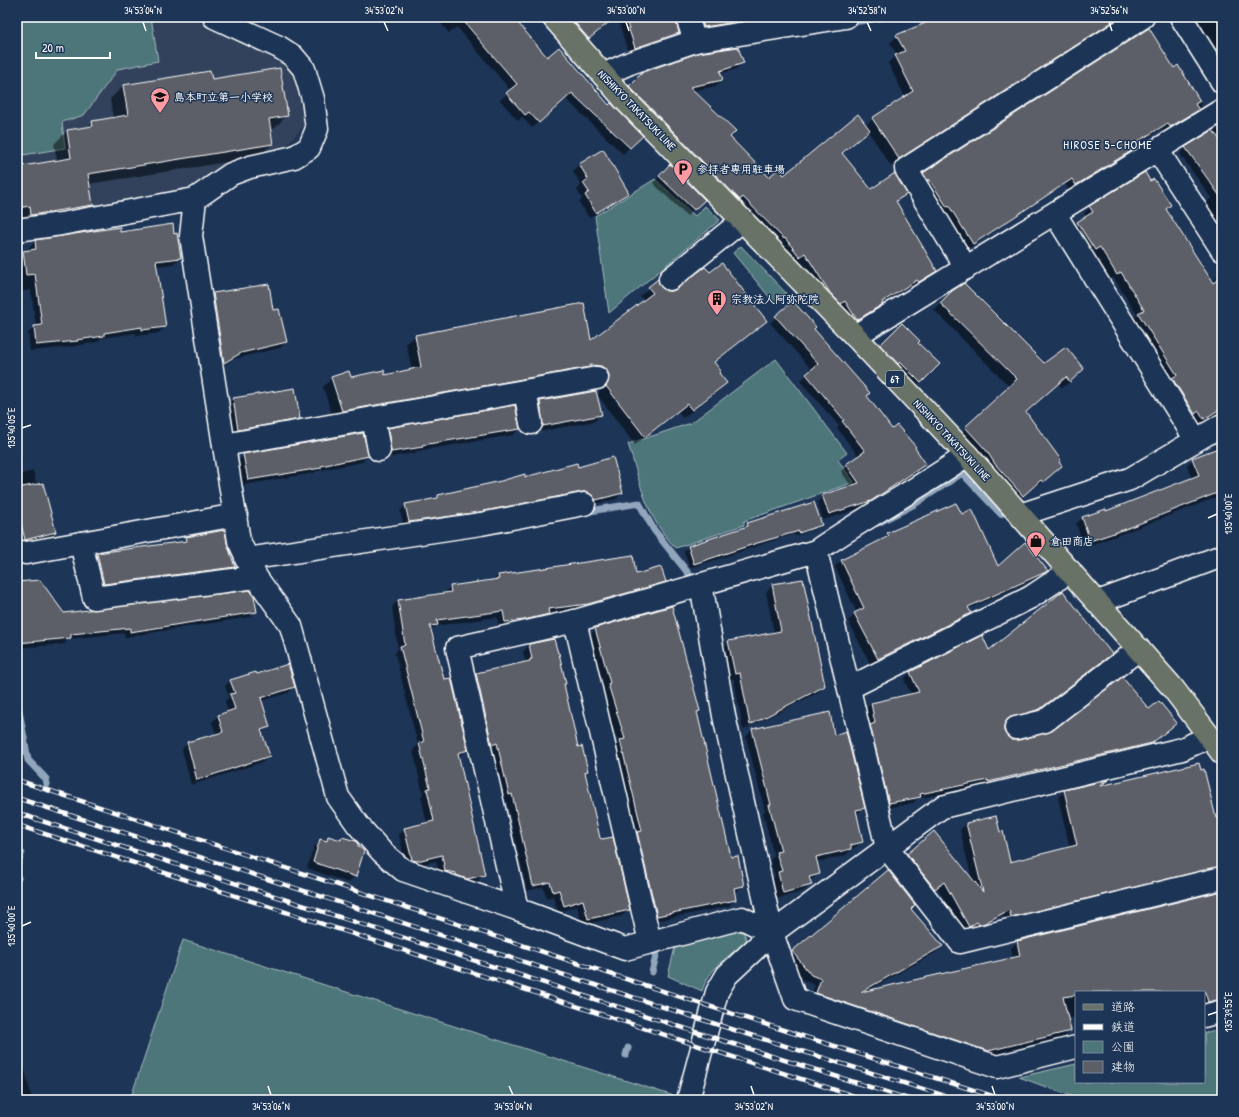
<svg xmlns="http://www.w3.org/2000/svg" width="1239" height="1117" viewBox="0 0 1239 1117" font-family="'Patrick Hand','Klee One',sans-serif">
<rect width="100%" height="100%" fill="#1d3557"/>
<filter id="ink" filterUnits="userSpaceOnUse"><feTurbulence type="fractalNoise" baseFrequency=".025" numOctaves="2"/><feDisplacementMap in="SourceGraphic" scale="8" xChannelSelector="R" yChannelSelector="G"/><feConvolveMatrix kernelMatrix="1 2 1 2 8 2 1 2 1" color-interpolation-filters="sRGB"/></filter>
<g filter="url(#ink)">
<!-- built -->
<path fill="#30425c" d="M17,17H195L214,30L277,58L287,66L294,75L302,101L303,127L284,148L234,158L196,184L181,192L112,205L17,219Z"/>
<!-- green -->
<g fill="#4d767a" stroke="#a6babc">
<path d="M17,17H151L158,61L118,69L84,115L62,122L65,148L17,156Z"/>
<path d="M655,179L695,216L705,206L720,220L609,313L595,216Z"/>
<path d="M741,246L786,293L775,304L733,253Z"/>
<path d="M776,359L847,453L838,460L854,482L744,521V525L676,548C645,517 641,484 628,444L691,423Z"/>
<path d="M17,849L25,852L17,875Z"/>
<path d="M742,928L747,941C729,956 709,968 702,991L668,976L676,943Z"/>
<path d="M183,940L674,1096L670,1100H130Z"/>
<path d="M1222,1028L1221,1100H1082L1019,1077L1076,1064V1082H1204V1033Z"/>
</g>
<!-- shadow -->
<g fill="#0007">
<path d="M436,17H512L547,59L609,107L641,136L623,154L565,98L532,128L522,117L518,121L500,100L511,91L457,27L449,33Z"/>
<path d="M617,17H674L678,33L672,39L629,54Z"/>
<path d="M690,17H748L728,22L722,29L697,33Z"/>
<path d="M942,17H1122L891,166L868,131L841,154L871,190L905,194L896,202L936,270L930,277L913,287L911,285L850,325L824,299L798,259L793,263L624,92L644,73L742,63L736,69L720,74L722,80L716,86L692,91L729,137L769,179L784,176L866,125L872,119L905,97L888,63L897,55L890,43L897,36Z"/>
<path d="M1191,17H1222V73Z"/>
<path d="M1178,66L1202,106L1196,113L1164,133L1161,129L1129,149L1130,151L1124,157L1069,191L1065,184L966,250L917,180L924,174Z"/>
<path d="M211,80L287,115L274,129H270L272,144L259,157L89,184L92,205L79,218L19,228L17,168L57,161L54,144L67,131L87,128L93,122L113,119L110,99L123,86Z"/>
<path d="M1217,129L1218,132L1222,129V228L1205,204L1211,198L1180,154L1186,148Z"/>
<path d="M579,164L627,192L621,199L589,218L579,202L582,199L577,190L581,185L573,171Z"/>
<path d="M670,166L703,200L687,216L653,183Z"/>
<path d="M1090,207L1165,210L1211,282L1222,274V420L1215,418L1198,426L1132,320L1137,315L1114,278L1111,280L1093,253L1088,256L1072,229L1086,217L1084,213Z"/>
<path d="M119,233L174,235L180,258L173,264L156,266L165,326L159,333L136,336V333L101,338L97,342L70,347L30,351L28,333L36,327L31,290L17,292V257L23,252L30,251L29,247L35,241Z"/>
<path d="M657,281L660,288L666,292L765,321L713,363L718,373L726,383L717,392L683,418L678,412L635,445L598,396L601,386L333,419L323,387L332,378L384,376L412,370L406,344L415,336L591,342L644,301L640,296Z"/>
<path d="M268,285L272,311L286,342L280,348L233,359L218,369L207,300L213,294Z"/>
<path d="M952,292L1044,364L1076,377L1062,388L1058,383L1025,412L1061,466L1035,488L1033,486L1015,502L959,435L1010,387L934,310Z"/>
<path d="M793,302L892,430L914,448L925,464L919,470L864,507L823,520L817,502L823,496L851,486L841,471L859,457L837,428L839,426L800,381L812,370L770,323Z"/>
<path d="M902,324L917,343L938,364L916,387L876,350Z"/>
<path d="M595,392L601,414L595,421L537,432L534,408L540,402Z"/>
<path d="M233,399L299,418L292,425L232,436L227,405Z"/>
<path d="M514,407L519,429L513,435L417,451L415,453L385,458L382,436L388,429Z"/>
<path d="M17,439L22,462L17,467Z"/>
<path d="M1222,441V495L1116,536L1084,547L1076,524L1082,518L1106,513L1192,479L1187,465L1193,459L1213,451L1212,449Z"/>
<path d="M244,455L367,456L362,462L317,471L314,473L243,485L238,461Z"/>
<path d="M577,468L622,493L616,499L590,505L404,527L400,511L406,505L434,500L438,496Z"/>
<path d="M33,471L36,483L42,482L55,532L47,540L17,544V475Z"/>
<path d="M961,516L997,568L1046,571L1040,577L968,609L970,613L964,619L871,665L848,621L857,613L835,567L841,560L882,540L888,534Z"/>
<path d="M747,524L821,525L816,529L795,536L794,534L690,568L684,551L688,547L743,528Z"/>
<path d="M187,538L226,543L234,567L228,573L97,590L91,561L97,554L182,542Z"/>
<path d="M498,575H635L664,581L658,588L581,610L547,615L542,620L499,627L497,617L436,626L430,631L443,680L467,750L458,757L484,874L477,881L460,884L439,877L436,861L410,867L406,866L399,835L405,829L427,824L421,796L423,794L413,750L418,745L395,653L398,649L392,607L398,601L444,594L450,587L493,581Z"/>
<path d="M40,581L64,615L256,611L250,617L125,637L124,633L68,639L64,644L17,648V583Z"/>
<path d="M773,585L824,686L817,693L743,730L734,679L728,680L722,649L728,642L774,633L766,592Z"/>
<path d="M595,629L699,711L696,713L730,859L743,886L734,893L735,899L729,906L650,922L614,748L618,743L602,692L604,690L589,636Z"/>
<path d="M529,645L563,685L578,748L587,771L584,773L599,838L629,910L622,916L582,925L577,906L558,912L553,896L547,898L543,887L527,891L506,800H503L470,680L476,674L526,663L523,652Z"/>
<path d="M988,651L1111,654L1032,716L1003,724V732L1006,737L1012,741H1019L1148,710L1175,723L1145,749L982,788L981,785L917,799L913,803L883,809L865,710L871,704L911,695L904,679L911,672Z"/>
<path d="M256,675L294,687L288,693L261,701L268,727L261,733L269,756L263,762L191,785L182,749L188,743L216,735L212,722L218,716L228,712L225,701L229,697L225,686L231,680Z"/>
<path d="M752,730L834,736L864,808L856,815L862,842L844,856L816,862L819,874L809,881L810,885L804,891L776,899L772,879L775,876L770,860L774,856L763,813L765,811L746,737Z"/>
<path d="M1105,781L1099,788L1216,819L1222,817V874L1004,923L1003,915L977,929L972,930L970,928L962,932L937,887L928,895L902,861L908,855L972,880L960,830L966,824L995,817L1009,863L1070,848L1058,798L1064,791Z"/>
<path d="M329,837L339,841L342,838L355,876L348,883L307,868L314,847L321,840L324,841Z"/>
<path d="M888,872L910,909L941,946L935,953L865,992L1013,959L1011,948L1017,942L1222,892V998L1204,1004V992H1076V1017L1067,1019L1070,1031L1064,1037L981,1057L810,999L815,985L804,981L786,958Z"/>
<path d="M17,1037L32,1100H17Z"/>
</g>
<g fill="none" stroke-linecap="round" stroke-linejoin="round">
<!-- stream -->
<g stroke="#91a6bc" stroke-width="7">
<path d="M847,23L884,17"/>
<path d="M584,512L639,503L654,530L692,578L698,576"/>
<path d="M878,523L913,505L962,473L1001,514"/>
<path d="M17,700L28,760L46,779L47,784"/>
<path d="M17,878H18"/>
<path d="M652,972L658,948"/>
<path d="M626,1055L628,1048"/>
</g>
</g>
<!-- building -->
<g fill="#5d5f67" stroke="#fff">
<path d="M460,17H513L547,57L559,47L609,105L611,103L643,136L630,148L572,93L539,123L529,112L525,115L506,93L517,84Z"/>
<path d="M570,17H615L589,39Z"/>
<path d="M625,17H675L679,33L635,48Z"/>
<path d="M700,17H728L730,23L704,27Z"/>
<path d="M940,17H1120L899,159L872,118L913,91L895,55L905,51L896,35Z"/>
<path d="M1149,28L1174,68L1178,65L1200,101L1195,104L1199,110L1170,127L1168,123L1129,147L1131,151L1076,185L1072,179L973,244L949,206L947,207L929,179L928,181L923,173Z"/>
<path d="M738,47L744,63L720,71L723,80L690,87L736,131L730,137L769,177L778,169L784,175L858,114L870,130L842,153L871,189L895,173L907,194L896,201L937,271L919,282L917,280L882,302L883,304L857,320L845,301L841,304L830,293L805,253L800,257L785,238L784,239L743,197L740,200L629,86L643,72L698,53Z"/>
<path d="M280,68L288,116L269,119L273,144L88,174L93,205L31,215L30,206L17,208V167L71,158L67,130L93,126L92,121L128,115L123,85L210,71L212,79Z"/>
<path d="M1213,130L1222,143V199L1185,147Z"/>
<path d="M603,149L629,193L596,213L585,195L589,192L583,183L588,179L579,164Z"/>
<path d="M670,164L705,200L694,210L659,176Z"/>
<path d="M1145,172L1150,181L1154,179L1171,205L1166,209L1213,283L1222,277V408L1204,419L1199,411L1195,414L1172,378L1177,375L1138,313L1144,310L1121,272L1117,275L1100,247L1095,250L1077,222L1093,212L1089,206Z"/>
<path d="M173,224L174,234L177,233L181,258L156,261L166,327L142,330V327L104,333V336L77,340L78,341L36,345L34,326L42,325L35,274L26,275L23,251L36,249L35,240L120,227V232Z"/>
<path d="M722,263L767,321L714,362L721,371L719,373L727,383L692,410L687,404L645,437L606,386L609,376L607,370L601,366L590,365V367L342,411L331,377L349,371L351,377L384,370L385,375L421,367L415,335L584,303L591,340L653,293L648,287L658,279L661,287L666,291H672L705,267L710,272Z"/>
<path d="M964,283L1044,363L1066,347L1084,369L1070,382L1066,377L1026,412L1061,460L1059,462L1062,466L1043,482L1041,480L1023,496L995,464L986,450L965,427L1017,379L940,303L952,291Z"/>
<path d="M269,284L273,310L279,309L287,342L241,353L224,363L213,293Z"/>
<path d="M793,301L816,327L814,329L870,393L867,396L892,429L897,425L916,447L915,448L926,464L871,501L829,514L822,495L859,483L846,464L865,451L842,421L844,420L806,374L818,364L775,316Z"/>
<path d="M902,323L920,341L918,343L940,364L921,383L900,362L898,364L880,345Z"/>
<path d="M295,388L300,419L238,430L233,398Z"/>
<path d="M596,391L602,415L543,426L540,401Z"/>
<path d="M515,405L520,429L422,445L423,447L391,452L388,428Z"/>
<path d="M363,433L369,456L321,466V468L248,480L243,454Z"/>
<path d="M1218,448L1222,458V491L1123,530L1090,541L1082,517L1106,509V511L1199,475L1192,458Z"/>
<path d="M613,457L623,493L596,500L588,492H582L479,512L409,522L405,504L438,498V495L501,481L525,474V477L577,463L578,467Z"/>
<path d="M43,483L56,532L25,540L17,507V488Z"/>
<path d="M814,502L822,525L799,533V531L754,544L694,564L688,546L748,526L747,523Z"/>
<path d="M956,503L962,514L972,509L998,566L1025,542L1048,571L968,607L971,613L878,659L854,613L864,608L841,560L889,536L887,533Z"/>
<path d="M225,530L227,543L235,567L104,584L97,553L187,541L186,537Z"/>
<path d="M633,555L636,574L661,567L666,582L588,604L548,609L549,614L524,620L505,622L503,611L437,620L438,625L430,626L444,679L451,678L468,750L458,753L485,875L467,879L456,875V873L445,871L442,855L417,861L412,860L404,828L434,821L427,789L430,788L419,743L424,742L400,646L405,645L398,600L451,592L450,586L499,579L498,575Z"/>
<path d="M803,579L825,686L750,725L740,673L735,674L728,641L781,631L772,584Z"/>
<path d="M40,580L64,613L250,590L254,596L257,612L130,632V628L71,634V638L18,643L17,582Z"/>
<path d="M1063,591L1112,654L1040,709L1008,719L1004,725V731L1007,736L1012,740H1019L1052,731L1122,677L1149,709L1159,701L1177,723L1152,743L988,782V780L920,794L921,797L889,803L870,725L875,723L871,703L919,692L910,672L982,635L989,650Z"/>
<path d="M672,606L700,711L697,712L731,857L738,856L744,886L734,888L736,900L657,916L637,832L642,831L620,740L625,739L608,684L610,683L595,628Z"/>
<path d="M554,639L558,653H559L566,684H564L578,747L582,746L588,771L585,772L600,838L602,839L613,837L630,910L588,919L583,900L564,906L559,890L553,892L550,882L533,886L512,794L509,795L497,743L492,745L476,673L530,661V659H532L529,644Z"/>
<path d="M288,664L295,687L261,698L270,727L261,730L270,756L197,780L187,742L223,732L218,715L235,709L230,694L235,693L230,680L256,672L257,674Z"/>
<path d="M830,712L834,735L846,731L865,808L856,810L863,842L851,845V849L816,857L820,874L809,877L812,885L783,893L778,872L782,871L776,852L781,851L769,805H771L752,729Z"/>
<path d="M1199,763L1201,770L1204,769L1216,818L1222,816V866L1011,917L1009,910L985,923L979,925L977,922L969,927L944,882L935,889L907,854L934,831L983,892L966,823L996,816L1000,832L1003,831L1010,862L1077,845L1064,790L1108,780L1100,786Z"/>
<path d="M328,836L341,840L342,837L356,841L359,847L364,851L356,877L313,862L320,839L327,841Z"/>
<path d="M888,870L915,905L911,909L943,946L861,992L1020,956L1017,941L1222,891V999L1208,1002L1205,992H1076V995L1063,997L1071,1031L988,1051L816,993L821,979L811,975L792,951Z"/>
<path d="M1222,1024V1031L1217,1032L1215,1026Z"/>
</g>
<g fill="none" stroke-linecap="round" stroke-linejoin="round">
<defs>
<g id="minor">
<path d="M687,17L695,41"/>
<path d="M1181,17L1222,82"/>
<path d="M603,75L630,63L695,41L846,17"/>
<path d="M1158,151L1222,250"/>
<path d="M195,199L191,236L239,541L256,577L291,626L338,797L358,825L382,852L403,870L517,909L625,949L742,918L772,933"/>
<path d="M1055,214L1196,440"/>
<path d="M17,230L61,224L195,199L231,174L250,167L294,157L309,148L317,129L313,99L304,69L293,56L279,47L214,17"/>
<path d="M966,268L906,169L1143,17"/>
<path d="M670,279L743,220"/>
<path d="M855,336L1222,110"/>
<path d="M525,391L531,423"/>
<path d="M373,418L379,450"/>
<path d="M224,445L597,378"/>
<path d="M1020,515L1130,479L1222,425"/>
<path d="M81,543L94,598L256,577"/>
<path d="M17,551L26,553L236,515"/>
<path d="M816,551L887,848L960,942L1222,878"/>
<path d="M246,559L481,524L584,504"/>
<path d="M701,584L724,716L772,933L795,999L997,1067L1076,1047"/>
<path d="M1098,602L1222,556"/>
<path d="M575,621L650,942"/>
<path d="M849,688L1031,597L1070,571"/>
<path d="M1016,728L1045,721L1139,649"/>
<path d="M517,909L457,648L575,621L816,551C865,517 918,489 967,455"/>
<path d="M1204,1016L1222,1011"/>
<path d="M688,1100L717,992L727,975L772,933L942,807L1182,749L1209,737"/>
</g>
<path id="major" d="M553,17L625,100L855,336L967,455L1172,687L1222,753"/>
</defs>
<!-- minor casing -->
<use href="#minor" stroke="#fff" stroke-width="25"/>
<!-- major casing -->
<use href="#major" stroke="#fff" stroke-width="25"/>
<!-- minor -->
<use href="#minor" stroke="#1d3557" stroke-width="22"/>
<!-- major -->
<use href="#major" stroke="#687266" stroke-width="22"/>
<defs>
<g id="rail">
<path d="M17,780L736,1015L1005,1100"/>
<path d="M17,798L728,1028L958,1100"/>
<path d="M17,813L724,1041L911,1100"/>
<path d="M17,825L866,1100"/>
</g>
</defs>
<!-- rail casing -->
<use href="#rail" stroke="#fff" stroke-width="4.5"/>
<!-- rail -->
<use href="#rail" stroke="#1d3557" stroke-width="3" stroke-dasharray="9" stroke-linecap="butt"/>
</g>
</g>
<!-- ticks -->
<path fill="none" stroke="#fff" stroke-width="1.5" d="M143,22L146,31M384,22L388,31M626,22L629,31M867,22L871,31M1109,22L1112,31M22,428L31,425M1208,518L1217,514M22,926L31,922M1208,1015L1217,1012M268,1086L271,1095M509,1086L513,1095M751,1086L754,1095M992,1086L995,1095"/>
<!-- icons -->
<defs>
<symbol id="school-pin" viewBox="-11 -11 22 30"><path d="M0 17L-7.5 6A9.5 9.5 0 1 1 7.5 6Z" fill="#ff9aa2" stroke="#1d3557"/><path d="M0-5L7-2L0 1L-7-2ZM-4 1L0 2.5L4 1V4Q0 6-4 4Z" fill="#111"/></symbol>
<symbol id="parking-pin" viewBox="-11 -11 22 30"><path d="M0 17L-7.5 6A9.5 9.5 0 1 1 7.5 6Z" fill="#ff9aa2" stroke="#1d3557"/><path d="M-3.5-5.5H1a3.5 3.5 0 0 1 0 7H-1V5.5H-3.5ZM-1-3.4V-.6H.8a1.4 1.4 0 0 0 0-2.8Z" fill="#111"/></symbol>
<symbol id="building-pin" viewBox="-11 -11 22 30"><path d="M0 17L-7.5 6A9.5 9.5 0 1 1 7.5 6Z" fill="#ff9aa2" stroke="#1d3557"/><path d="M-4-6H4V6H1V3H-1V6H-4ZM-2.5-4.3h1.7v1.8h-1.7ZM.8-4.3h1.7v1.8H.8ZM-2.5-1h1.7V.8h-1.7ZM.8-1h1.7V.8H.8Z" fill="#111"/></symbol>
<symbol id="shop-pin" viewBox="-11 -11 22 30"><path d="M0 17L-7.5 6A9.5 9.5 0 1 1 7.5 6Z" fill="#ff9aa2" stroke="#1d3557"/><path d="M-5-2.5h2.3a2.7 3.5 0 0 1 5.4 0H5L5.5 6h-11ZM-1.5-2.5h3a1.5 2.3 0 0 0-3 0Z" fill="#111"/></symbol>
</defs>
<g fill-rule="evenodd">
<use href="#school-pin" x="149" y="86" width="22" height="30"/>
<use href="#parking-pin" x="672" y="158" width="22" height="30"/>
<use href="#building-pin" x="706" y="288" width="22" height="30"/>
<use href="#shop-pin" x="1025" y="530" width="22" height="30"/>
</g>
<g text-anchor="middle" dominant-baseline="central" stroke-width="3" stroke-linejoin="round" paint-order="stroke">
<!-- shield labels -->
<rect fill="#1d3557" stroke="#bbc2cd" stroke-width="1" x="886" y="371" width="18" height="16" rx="3"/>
<g font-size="10" font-weight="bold" fill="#fff">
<text x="895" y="379">67</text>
</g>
<!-- poi labels -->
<g font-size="11" font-weight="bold" fill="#fff" stroke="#1d3557" text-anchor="start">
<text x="174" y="97">島本町立第一小学校</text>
<text x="697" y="169">参拝者専用駐車場</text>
<text x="731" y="299">宗教法人阿弥陀院</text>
<text x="1050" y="541">倉田商店</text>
</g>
<!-- street labels -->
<g font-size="11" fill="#fff" stroke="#1d3557">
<text transform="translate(637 110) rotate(46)">NISHIKYO TAKATSUKI LINE</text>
<text transform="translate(952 440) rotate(47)">NISHIKYO TAKATSUKI LINE</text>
</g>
<!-- neighbourhood labels -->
<g font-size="12" letter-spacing="1" fill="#fff" stroke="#1d3557">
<text x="1108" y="144">HIROSE 5-CHOME</text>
</g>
</g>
<!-- margin -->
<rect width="1239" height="1117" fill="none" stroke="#1d3557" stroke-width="44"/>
<!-- legend -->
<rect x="1075" y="991" width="130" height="92" fill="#1d3557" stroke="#77869a"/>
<rect x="1083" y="1004" width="20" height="6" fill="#687266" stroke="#77869a"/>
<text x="1111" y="1011" font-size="12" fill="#ffffff">道路</text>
<rect x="1083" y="1024" width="20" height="6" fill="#ffffff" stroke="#77869a"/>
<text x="1111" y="1031" font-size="12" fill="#ffffff">鉄道</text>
<rect x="1083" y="1041" width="20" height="12" fill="#4d767a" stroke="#77869a"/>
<text x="1111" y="1051" font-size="12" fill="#ffffff">公園</text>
<rect x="1083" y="1061" width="20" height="12" fill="#5d5f67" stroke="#77869a"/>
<text x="1111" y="1071" font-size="12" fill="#ffffff">建物</text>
<!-- scale -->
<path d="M36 52v6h74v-6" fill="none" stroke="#ffffff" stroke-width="2"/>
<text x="42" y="52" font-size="12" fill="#ffffff" stroke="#1d3557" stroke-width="3" paint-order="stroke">20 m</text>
<rect x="22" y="22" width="1195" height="1073" fill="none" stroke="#fff" stroke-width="1.5"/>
<g font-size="10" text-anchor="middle" fill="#fff">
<text x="143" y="14">34°53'04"N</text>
<text x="384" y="14">34°53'02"N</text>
<text x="626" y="14">34°53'00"N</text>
<text x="867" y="14">34°52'58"N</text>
<text x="1109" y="14">34°52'56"N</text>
<text transform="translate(11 428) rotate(-90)" y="4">135°40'05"E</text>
<text transform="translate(1228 514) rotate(-90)" y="4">135°40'00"E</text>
<text transform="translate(11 926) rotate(-90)" y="4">135°40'00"E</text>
<text transform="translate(1228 1012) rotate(-90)" y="4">135°39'55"E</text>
<text x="271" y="1110">34°53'06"N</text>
<text x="513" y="1110">34°53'04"N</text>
<text x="754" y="1110">34°53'02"N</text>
<text x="995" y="1110">34°53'00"N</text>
</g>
</svg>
